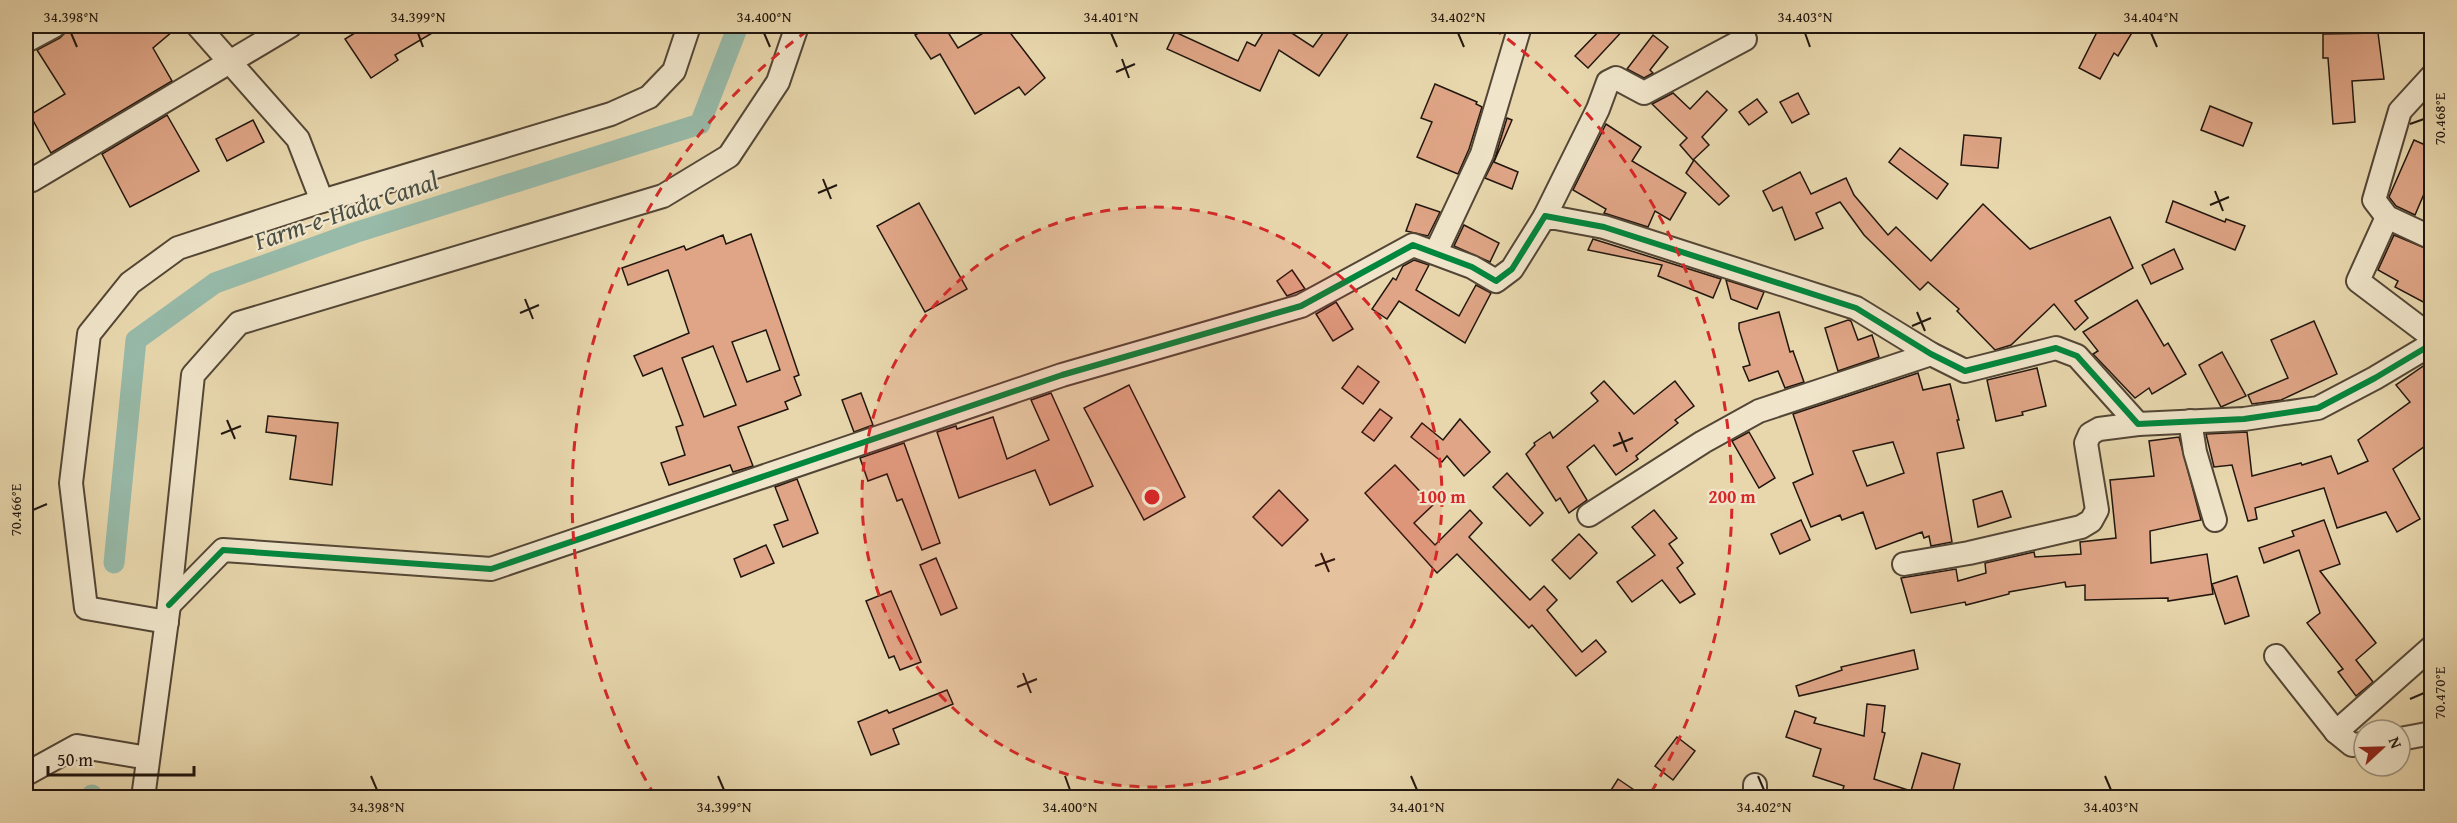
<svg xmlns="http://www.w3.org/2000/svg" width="2457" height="823" viewBox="0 0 2457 823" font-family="'Gentium Book Plus',serif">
<rect width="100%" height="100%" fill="#e8d7ad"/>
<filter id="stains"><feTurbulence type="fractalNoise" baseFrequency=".00333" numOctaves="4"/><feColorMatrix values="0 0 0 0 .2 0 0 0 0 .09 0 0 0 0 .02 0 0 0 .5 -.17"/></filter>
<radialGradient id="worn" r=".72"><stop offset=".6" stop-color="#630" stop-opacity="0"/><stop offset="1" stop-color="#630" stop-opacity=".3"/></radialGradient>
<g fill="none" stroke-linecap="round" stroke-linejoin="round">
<!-- canal -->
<g stroke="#97baa9" stroke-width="21">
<path d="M114,563L136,340L215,283L354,233L700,124L738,26"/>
<path d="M91,798L92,795"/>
</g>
</g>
<!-- building -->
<g fill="#dfa586" stroke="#21160e" stroke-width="1.5" fill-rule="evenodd">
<path d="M72,26H179L153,48L172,81L51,153L30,115L65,94L37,50L60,38Z"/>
<path d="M366,26H444L395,55L398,60L371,78L345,39Z"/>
<path d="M931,26H944L958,48L985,32L980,26H1005L1045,78L1025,95L1019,87L975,114L940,54L931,59L915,35Z"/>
<path d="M1267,26H1281L1313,47L1328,26H1353L1319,76L1279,50L1260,91L1167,49L1175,32L1238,61L1247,42L1255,46Z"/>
<path d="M1604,26H1627L1588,68L1575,56Z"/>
<path d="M2100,26H2136L2118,56L2114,53L2100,79L2079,68Z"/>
<path d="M2378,33L2384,79L2352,81L2355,122L2333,124L2328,58H2323V34Z"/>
<path d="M1653,35L1668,47L1650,70L1653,73L1644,78L1627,69Z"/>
<path d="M1435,84L1477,102L1476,104L1482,107L1469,149L1458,174L1417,157L1432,122L1421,118Z"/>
<path d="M1707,91L1727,110L1702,137L1709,145L1693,160L1680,145L1687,138L1652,104L1673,93L1690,109Z"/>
<path d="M1798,93L1809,114L1792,123L1780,102Z"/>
<path d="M1757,99L1767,112L1749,125L1739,112Z"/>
<path d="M2210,106L2252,123L2243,146L2201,130Z"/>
<path d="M167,115L199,171L130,207L102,154Z"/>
<path d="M1507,118L1512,120L1494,162L1518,172L1512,189L1485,178L1495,158Z"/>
<path d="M253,120L264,142L227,161L216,139Z"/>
<path d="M1606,124L1641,147L1632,161L1686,193L1670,220L1655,211L1648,227L1604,213L1606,209L1573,190Z"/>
<path d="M1964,135L2001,138L1998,168L1961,165Z"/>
<path d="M2414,140L2432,148V197L2424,194L2415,215L2396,206L2389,197Z"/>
<path d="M1900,148L1948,184L1937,199L1889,162Z"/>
<path d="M1694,160L1729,196L1719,205L1686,173Z"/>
<path d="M1800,172L1811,194L1846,178L1854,195L1888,235L1896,227L1931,261L1983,204L2030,249L2110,217L2133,268L2075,301L2088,318L2075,330L2054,304L2011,345L1995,350L1957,311L1959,309L1928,282L1920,290L1864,235L1840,202L1816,213L1823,228L1795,240L1782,207L1773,211L1763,191Z"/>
<path d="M2173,201L2225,222L2226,219L2245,226L2235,250L2166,222Z"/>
<path d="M919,203L967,289L925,312L877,226Z"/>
<path d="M1416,204L1440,212L1428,236L1406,231Z"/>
<path d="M1464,225L1499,243L1490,262L1454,246Z"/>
<path d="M751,234L799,375L794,377L801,395L785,402L788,409L738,427L753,466L733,472L730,465L669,485L661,463L685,455L676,427L683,425L662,368L643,376L634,356L689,333L668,270L628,285L622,268L684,246L686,250L723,235L726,244ZM766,330L780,370L747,382L732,342ZM713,346L736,405L704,417L682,358Z"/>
<path d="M2394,235L2432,251V296L2427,304L2395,287L2398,281L2378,270Z"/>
<path d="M1593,239L1721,279L1713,298L1658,276L1662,265L1588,250Z"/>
<path d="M2174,249L2183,269L2151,284L2142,265Z"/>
<path d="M1414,260L1429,265L1416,290L1459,316L1476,285L1491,293L1465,343L1399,301L1387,319L1372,309L1393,278L1396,280L1403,266Z"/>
<path d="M1292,270L1305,289L1287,296L1277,281Z"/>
<path d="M1726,280L1764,292L1757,309L1731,299Z"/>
<path d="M2137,300L2164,346L2168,343L2186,374L2152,394L2149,388L2135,398L2093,354L2098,351L2083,332Z"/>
<path d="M1336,302L1353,329L1333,341L1316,314Z"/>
<path d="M1779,312L1790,352L1793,351L1804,382L1785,388L1778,371L1749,381L1743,367L1750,365L1739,329V323Z"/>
<path d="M1848,320L1851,321L1858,340L1872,335L1879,357L1838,371L1825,328Z"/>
<path d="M2314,321L2337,374L2281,400L2252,404L2248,395L2288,378L2271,340Z"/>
<path d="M2222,352L2246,396L2221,407L2199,365Z"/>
<path d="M2432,360V441L2393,469L2420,519L2397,532L2386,512L2337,528L2324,488L2255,508L2257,519L2248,521L2232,465L2214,467L2206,434L2247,432L2252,476L2301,463L2302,465L2331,456L2338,474L2368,461L2358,440L2410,402L2396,385Z"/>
<path d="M1358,366L1379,382L1363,404L1342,388Z"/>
<path d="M2037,368L2046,406L2022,412L2023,415L1996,421L1987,380Z"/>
<path d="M1918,373L1923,390L1950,384L1959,420H1957L1964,448L1937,453L1952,542L1931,546L1929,536L1924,538L1922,532L1876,549L1863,512L1842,520L1840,515L1811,527L1793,483L1813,474L1793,414ZM1893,442L1904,473L1867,486L1853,451Z"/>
<path d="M1604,381L1634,414L1675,381L1694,406L1675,420L1678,423L1636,456L1638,459L1616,475L1594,445L1567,467L1587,500L1569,513L1560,498L1556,501L1526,454L1535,445L1534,443L1550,432L1553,438L1598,401L1591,393Z"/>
<path d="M1129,385L1185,497L1144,520L1084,408Z"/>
<path d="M861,393L873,425L854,432L842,400Z"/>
<path d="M1051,393L1093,486L1050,505L1035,470L959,498L937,432L956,426L957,429L993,417L1007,459L1049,440L1031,400Z"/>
<path d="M1380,409L1392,418L1374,441L1362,432Z"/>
<path d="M268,416L338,423L332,485L290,479L296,436L266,432Z"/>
<path d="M1460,419L1490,452L1464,476L1447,456L1442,462L1411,437L1422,423L1443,440Z"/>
<path d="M1749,432L1775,478L1759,488L1732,441Z"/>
<path d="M2179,437L2201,520L2150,531L2151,563L2207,554L2213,594L2168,601V598L2085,600V585L2066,587L2065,582L2009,592V594L1966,605L1965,602L1911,613L1901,578L1956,569L1958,581L1986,573L1985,563L2034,552L2035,557L2081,554L2080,542L2116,538L2110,480L2154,476L2149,441Z"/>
<path d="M904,443L940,543L922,550L902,499L897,501L887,474L868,481L860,458Z"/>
<path d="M1395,465L1433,505L1414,523L1435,545L1470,510L1482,523L1469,537L1530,600L1544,586L1557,600L1547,610L1582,652L1596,640L1606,652L1576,676L1532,625L1529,628L1457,554L1437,573L1365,493Z"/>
<path d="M1507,473L1543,513L1530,526L1493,487Z"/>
<path d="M797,479L818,533L783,547L774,525L788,520L775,487Z"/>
<path d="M1279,490L1308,520L1282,546L1253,517Z"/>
<path d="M2002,491L2011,517L1978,527L1973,500Z"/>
<path d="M1654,510L1677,538L1669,544L1683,563L1677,568L1695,594L1680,603L1662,580L1632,602L1617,582L1655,555L1632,527Z"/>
<path d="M1801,520L1810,540L1780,554L1771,534Z"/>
<path d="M2324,520L2340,564L2320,571L2376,643L2356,660L2373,682L2356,696L2338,672L2343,669L2307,623L2320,613L2299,550L2264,563L2259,548L2294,536L2292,531Z"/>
<path d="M1579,534L1597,553L1570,579L1552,560Z"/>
<path d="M766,545L774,563L741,577L734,559Z"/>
<path d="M936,558L957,608L941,615L920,565Z"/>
<path d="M2237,576L2249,616L2225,624L2212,584Z"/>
<path d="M891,591L921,662L900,670L894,656L889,658L866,601Z"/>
<path d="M1914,650L1918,669L1799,696L1796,686L1842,670L1841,667Z"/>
<path d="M947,690L953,704L893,729L899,744L871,755L858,722L887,710L889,713Z"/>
<path d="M1867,704L1885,706L1882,732L1885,733L1874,779L1911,791L1922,753L1960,764L1951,798H1860L1842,792L1844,786L1813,776L1821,749L1786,737L1795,711L1816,718L1814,723L1864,736Z"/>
<path d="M1677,737L1695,751L1673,780L1655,766Z"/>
<path d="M1618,779L1646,798H1606Z"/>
</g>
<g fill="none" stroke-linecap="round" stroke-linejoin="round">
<defs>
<g id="minor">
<path d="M198,26L298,139L322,201"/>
<path d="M26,41L54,26"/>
<path d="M2432,76L2400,111L2374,200L2387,217L2432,238"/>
<path d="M32,180L290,26"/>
<path d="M1545,216L1598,109L1608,82L1616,78L1644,93L1745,39"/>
<path d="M2387,217L2358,281L2432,337"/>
<path d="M1436,252L1482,154L1520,26"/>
<path d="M2190,421L2195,452L2215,520"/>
<path d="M1589,515L1703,442L1759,411L1931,354"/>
<path d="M1904,564L1969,553L2081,527L2091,521L2097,510L2086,443L2090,434L2099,429L2138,424"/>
<path d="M169,605L223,550L491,569L1062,375L1301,306L1413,245L1472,267L1496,281L1512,269L1545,216L1604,227L1856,308L1931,354L1965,371L2056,348L2077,356L2138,424L2244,419L2318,408L2375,378L2432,344"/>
<path d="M167,622L86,608L71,483L89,334L130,283L178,248L322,201L611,114L649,97L674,71L689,26"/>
<path d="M2276,656L2336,732L2352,745L2364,744"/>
<path d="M2336,732L2432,647"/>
<path d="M2400,739L2432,733"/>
<path d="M26,774L77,746L148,758"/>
<path d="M1755,785V798"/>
<path d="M143,798L169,605L193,375L239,323L663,196L729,156L778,82L797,26"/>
</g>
</defs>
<!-- minor casing -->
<use href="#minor" stroke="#534636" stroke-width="26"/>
<!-- minor -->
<use href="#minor" stroke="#f0e5ca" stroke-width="22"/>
<defs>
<path id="cycleway" d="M169,605L223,550L491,569L1062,375L1301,306L1413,245L1472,267L1496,281L1512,269L1545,216L1604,227L1856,308L1931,354L1965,371L2056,348L2077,356L2138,424L2244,419L2318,408L2375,378L2432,344"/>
</defs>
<!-- cycleway casing -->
<use href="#cycleway" stroke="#f0e5ca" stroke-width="10"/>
<!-- cycleway -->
<use href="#cycleway" stroke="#00873e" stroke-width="6"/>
</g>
<!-- ticks -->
<path fill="none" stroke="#21160e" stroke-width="2" d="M71,33L77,47M418,33L423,47M764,33L770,47M1111,33L1117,47M1458,33L1464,47M1805,33L1810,47M2151,33L2157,47M1122,59L1129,78M1116,72L1135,64M2410,124L2424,119M823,179L831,199M2215,191L2223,211M818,193L837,185M2210,205L2229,197M525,299L533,319M1917,312L1925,331M520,313L539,305M1912,326L1931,318M227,420L235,439M1619,432L1627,452M221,434L241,426M1613,446L1633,438M33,510L47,504M1321,553L1329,572M1315,566L1335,559M1023,673L1031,693M1017,687L1037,679M2410,699L2424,693M371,776L377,790M718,776L724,790M1065,776L1070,790M1411,776L1417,790M1758,776L1764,790M2105,776L2111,790"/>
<!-- distance rings -->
<circle cx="1152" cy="497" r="290" fill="#d62828" fill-opacity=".12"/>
<g fill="none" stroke="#d62828" stroke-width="3" stroke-dasharray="10 8">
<circle cx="1152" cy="497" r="290"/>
<path d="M655 796A580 580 0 0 1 811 28M1493 28A580 580 0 0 1 1649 796"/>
</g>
<g text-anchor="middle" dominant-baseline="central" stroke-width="4.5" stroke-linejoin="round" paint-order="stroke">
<!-- water labels -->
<g font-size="26" font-style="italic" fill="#4a4f44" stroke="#f0e5ca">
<text transform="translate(346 210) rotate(-19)">Farm-e-Hada Canal</text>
</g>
</g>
<circle cx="1152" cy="497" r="9" fill="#d62828" stroke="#f0e5ca" stroke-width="3"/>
<g font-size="18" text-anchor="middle" font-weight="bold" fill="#d62828" stroke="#f0e5ca" stroke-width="4.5" stroke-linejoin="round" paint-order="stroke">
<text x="1442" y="503">100 m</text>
<text x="1732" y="503">200 m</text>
</g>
<!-- margin -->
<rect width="2457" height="823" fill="none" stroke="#e8d7ad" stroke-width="66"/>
<!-- north arrow -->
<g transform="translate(2382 748) rotate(68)"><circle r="28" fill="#f0e5ca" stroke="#9d927f" stroke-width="1.5"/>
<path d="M0-4.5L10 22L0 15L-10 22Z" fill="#8f2418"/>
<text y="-9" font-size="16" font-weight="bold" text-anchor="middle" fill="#21160e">N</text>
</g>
<!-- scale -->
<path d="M48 766v9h146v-9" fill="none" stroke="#21160e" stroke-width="3"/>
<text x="57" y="766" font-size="18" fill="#21160e" stroke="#f0e5ca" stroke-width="4.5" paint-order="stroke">50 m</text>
<rect x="33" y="33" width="2391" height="757" fill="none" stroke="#21160e" stroke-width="2"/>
<g font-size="15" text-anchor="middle" fill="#21160e">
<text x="71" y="22">34.398°N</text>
<text x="418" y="22">34.399°N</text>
<text x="764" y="22">34.400°N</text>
<text x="1111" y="22">34.401°N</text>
<text x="1458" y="22">34.402°N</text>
<text x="1805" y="22">34.403°N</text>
<text x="2151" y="22">34.404°N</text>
<text transform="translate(2440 119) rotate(-90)" y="5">70.468°E</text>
<text transform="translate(16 510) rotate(-90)" y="5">70.466°E</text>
<text transform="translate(2440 693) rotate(-90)" y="5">70.470°E</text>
<text x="377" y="812">34.398°N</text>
<text x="724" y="812">34.399°N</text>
<text x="1070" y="812">34.400°N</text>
<text x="1417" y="812">34.401°N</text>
<text x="1764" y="812">34.402°N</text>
<text x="2111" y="812">34.403°N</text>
</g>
<rect width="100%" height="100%" filter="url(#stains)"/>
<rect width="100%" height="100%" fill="url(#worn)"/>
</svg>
